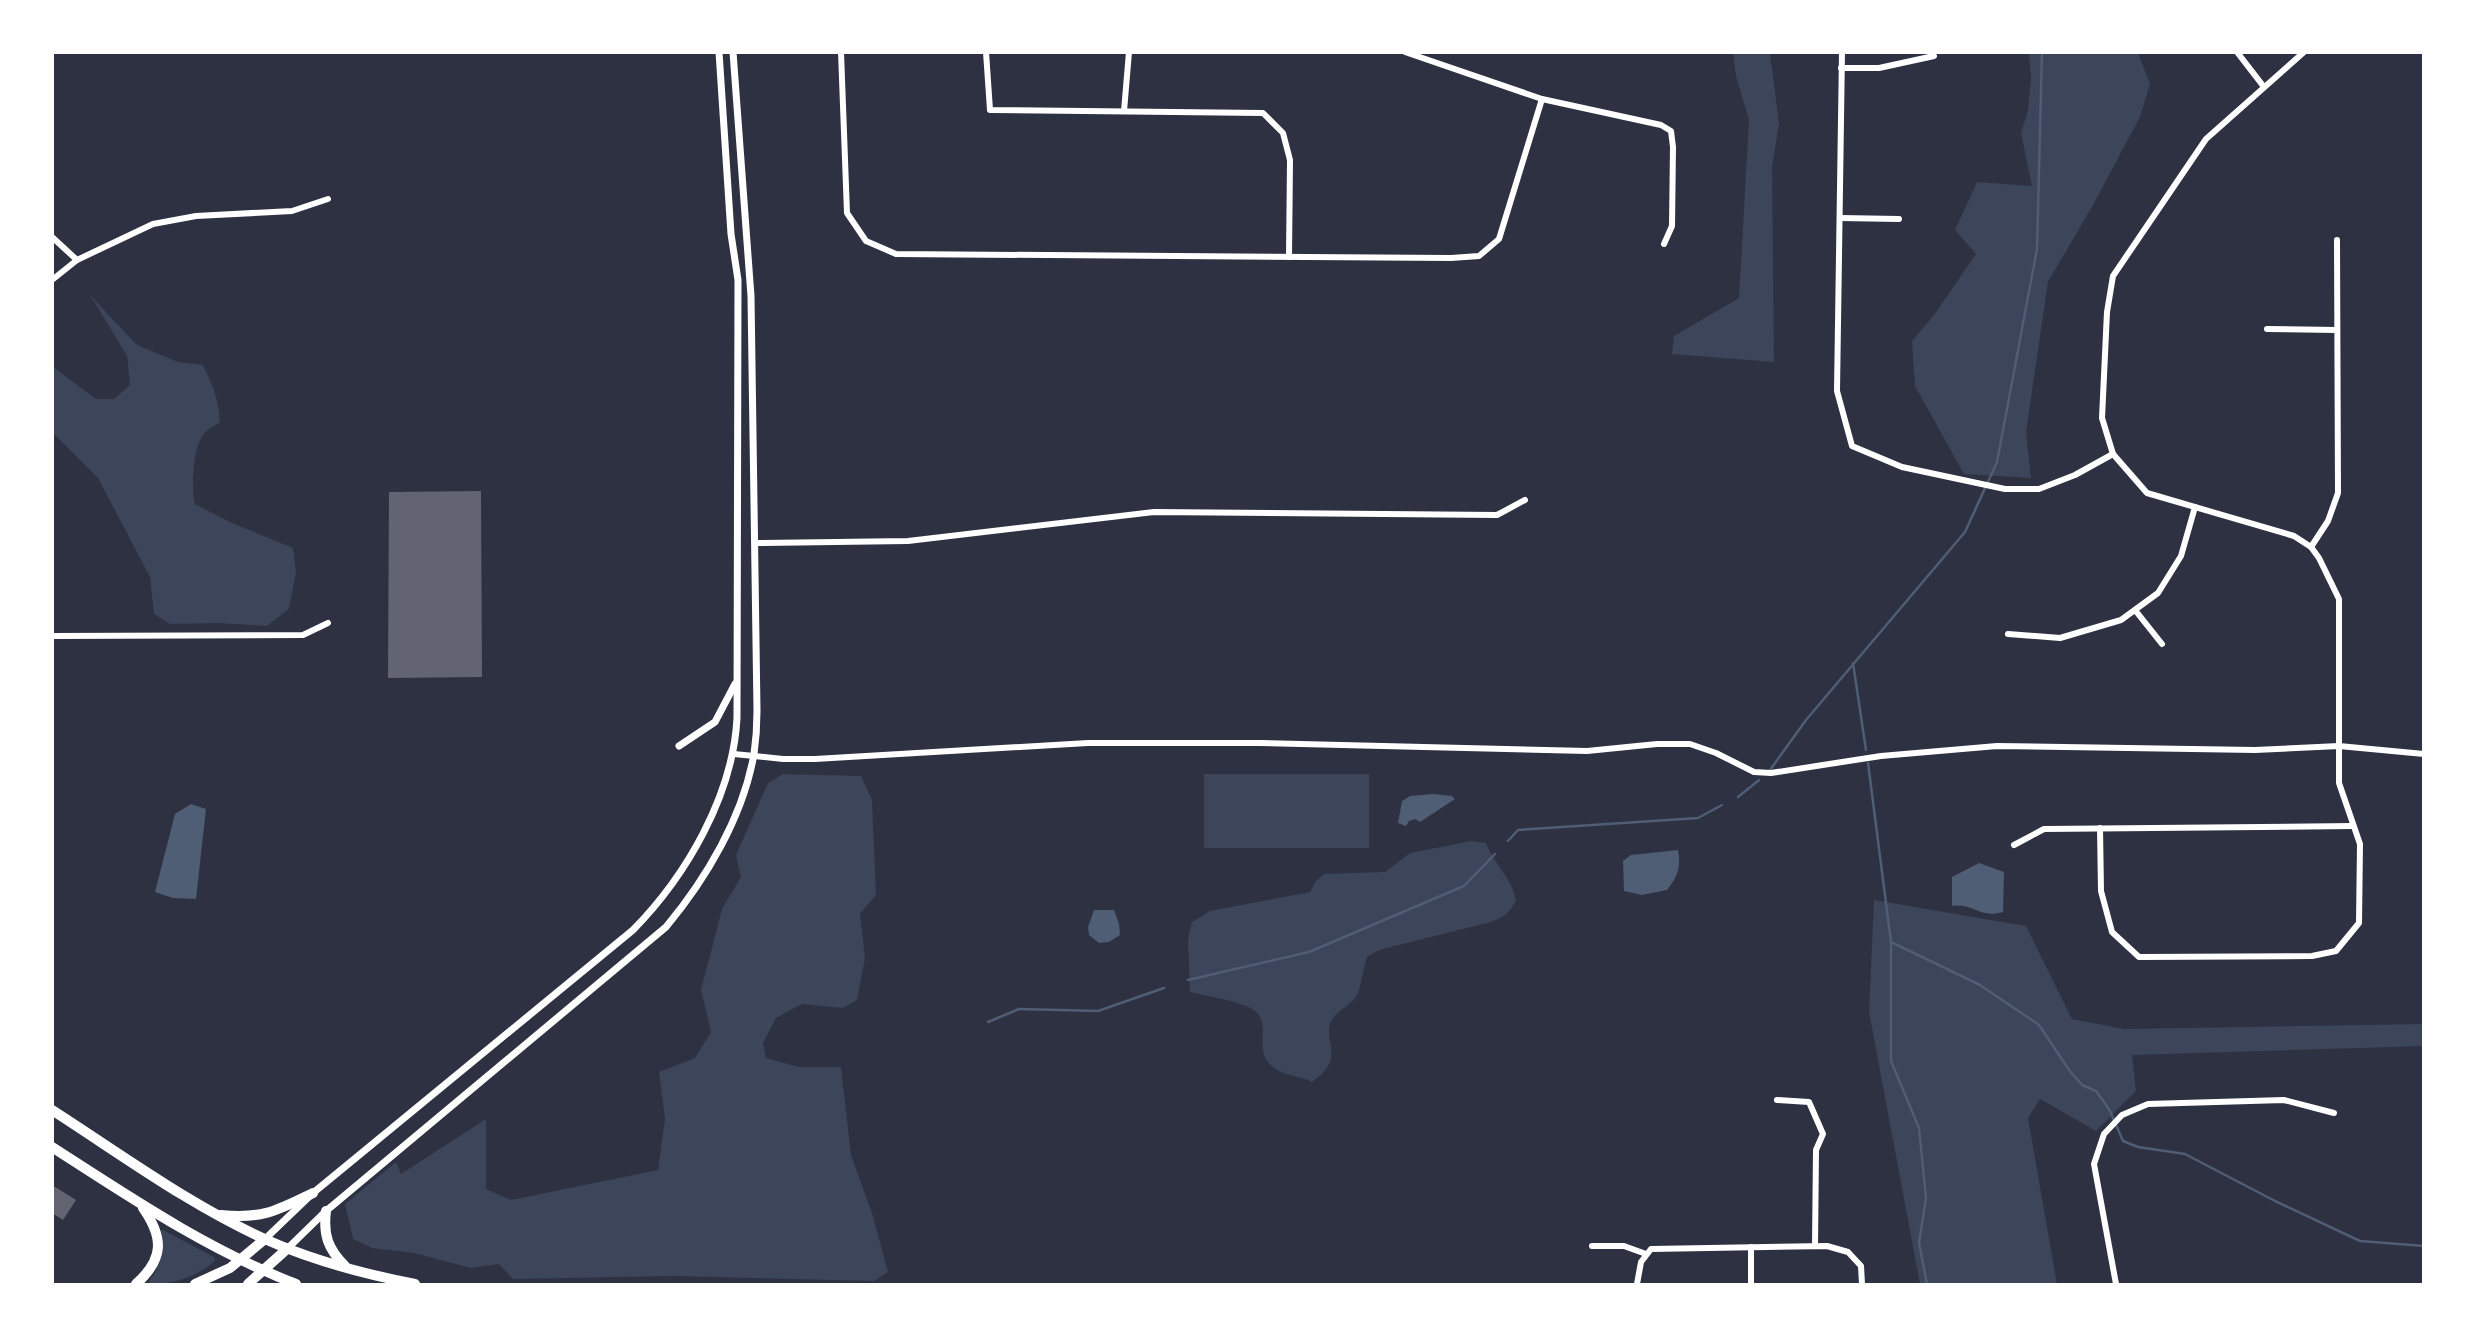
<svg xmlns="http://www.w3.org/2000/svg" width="2476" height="1337" viewBox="0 0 2476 1337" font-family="'Work Sans',sans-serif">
<rect width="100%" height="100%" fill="#2d3142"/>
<!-- green -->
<g fill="#3c4559">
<path d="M1733,53H1770L1779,124L1772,167L1774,362L1672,354L1674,336L1739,298L1749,120L1736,76Z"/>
<path d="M2029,53H2138L2150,84L2140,117L2093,205L2048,282L2026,432L2031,478L1964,474L1915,386L1912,341L1934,315L1976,254L1955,230L1977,182L2032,186L2021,133L2028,110L2031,78Z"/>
<path d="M90,295L137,345L178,362L203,365C212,384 219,400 220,422C215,426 206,430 202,436C193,451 191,487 195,504L230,522L293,548L296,572L289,609L267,626L218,623L170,624L154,614L150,577L98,478L53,433V367L96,399H114L130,385L127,356Z"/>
<path d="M783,774L861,776L872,800L876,895L860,914L865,958L857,1000L843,1008L802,1004L776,1018L763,1043L766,1058L799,1067H841L851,1155L872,1213L888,1272L874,1281L674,1276L513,1279L499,1264L471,1268L414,1253L372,1248L353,1239L345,1204L396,1162L401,1174L486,1119V1189L511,1200L658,1170L665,1119L659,1072L695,1058L711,1032L701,990L722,909L741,877L736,855L768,783Z"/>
<rect x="1204" y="774" width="165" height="74"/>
<path d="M1471,841L1486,843C1494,864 1512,878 1516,900C1510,913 1504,917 1491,922L1379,950L1367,957C1363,969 1362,984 1357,995C1351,1006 1339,1009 1333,1018C1319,1039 1349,1057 1312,1082C1301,1076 1286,1076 1276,1069C1252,1055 1270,1029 1258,1014C1249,1002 1206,996 1190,992L1188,939L1192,922L1210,911L1310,892L1315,882L1324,874L1385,872L1410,853Z"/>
<path d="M1874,900L2026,926L2072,1019L2124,1029L2423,1024V1046L2132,1055L2136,1091L2096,1131L2040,1099L2028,1118L2057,1284H1920L1869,1012Z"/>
<path d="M163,1230L214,1257L215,1261C197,1276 173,1285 150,1284L149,1281C161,1266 165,1251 161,1231Z"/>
</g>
<!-- water -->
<g fill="#4f5d75">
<path d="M1433,794L1452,796L1455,799L1420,822L1415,819L1409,821L1406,826L1398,823L1402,801L1410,796Z"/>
<path d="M191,804L206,809L196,899L173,898L155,892L175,814Z"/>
<path d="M1678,850C1681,867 1678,876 1667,890L1642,895L1624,891L1623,861L1631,855Z"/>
<path d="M1979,863L2004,872L2003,912C1980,919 1973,903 1952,906V877Z"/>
<path d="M1094,910H1114L1119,924L1120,935L1109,942L1099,943L1089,935L1088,927Z"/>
</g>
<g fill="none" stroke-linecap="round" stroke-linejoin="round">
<!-- stream -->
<g stroke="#4f5d75" stroke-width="2.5">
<path d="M1853,663L1866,750"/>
<path d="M1868,763L1891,942V1061L1919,1128L1926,1198L1919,1243L1927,1284"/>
<path d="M1770,770L1806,720L1965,532L1997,462L2037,249L2042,52"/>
<path d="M1738,797L1759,780"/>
<path d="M1508,841L1518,830L1698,818L1722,805"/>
<path d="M1891,942L1980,985L2039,1025L2069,1070L2082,1085L2096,1091L2109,1109L2123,1141L2138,1147L2185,1154L2275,1201L2360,1241L2424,1246"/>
<path d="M1188,980L1309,952L1464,886L1495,854"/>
<path d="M988,1022L1019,1009L1098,1011L1164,988"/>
</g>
</g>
<!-- building -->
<g fill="#626471">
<path d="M481,491L482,677L388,678L389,492Z"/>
<path d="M52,1185L76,1200L63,1220L52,1213Z"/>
</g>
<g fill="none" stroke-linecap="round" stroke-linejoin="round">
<!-- minor -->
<g stroke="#fff" stroke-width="6">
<path d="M841,52L847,213L866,241L896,254L1451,258L1479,256L1499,239L1542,99"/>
<path d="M986,52L990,110L1263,113L1283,133L1290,160L1289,257"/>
<path d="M1405,52L1542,99L1661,125L1671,131L1673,147L1672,226L1664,244"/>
<path d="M1842,52L1837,391L1852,446L1902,467L2005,489H2039L2075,475L2113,454"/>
<path d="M2237,52L2264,87"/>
<path d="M1841,68H1879L1934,56"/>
<path d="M1124,111L1129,52"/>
<path d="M1840,218L1899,219"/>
<path d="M52,237L77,260"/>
<path d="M52,280L77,260L153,224L196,216L292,211L328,199"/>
<path d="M2267,329L2337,330"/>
<path d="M755,543L908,541L1154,512L1497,515L1525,500"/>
<path d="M2311,547L2328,521L2338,493L2337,240"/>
<path d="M2135,610L2162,644"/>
<path d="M2008,634L2060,638L2121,620L2158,593L2181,556L2195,507"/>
<path d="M52,636L303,635L328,623"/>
<path d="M734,754L783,759H815L1088,743H1260L1587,751L1657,744H1690L1716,753L1754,772L1771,773L1881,756L1997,746L2255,750L2339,746L2424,754"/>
<path d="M2100,828L2101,891L2112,932L2139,957L2312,956L2336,951L2359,923L2360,844L2339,783V599L2319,558L2311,547L2294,536L2147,493L2113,454L2102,418L2107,312L2113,276L2206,139L2304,52"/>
<path d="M2014,845L2044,829L2353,826"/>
<path d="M1777,1100L1809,1102L1823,1134L1816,1150L1815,1246"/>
<path d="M1592,1246H1624L1646,1254"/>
<path d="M1751,1247V1284"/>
<path d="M1637,1284L1641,1262L1651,1249L1827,1246L1848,1252L1861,1266L1862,1284"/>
<path d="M2116,1284L2094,1164L2104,1134L2122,1115L2148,1104L2284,1100L2334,1113"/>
</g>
<!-- tertiary -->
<g stroke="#fff" stroke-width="7">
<path d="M679,746L715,722L735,684"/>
<path d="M265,1239L313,1193L633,930C687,875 733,795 737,718L738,280L731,234L719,52"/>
<path d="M288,1248L326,1211L666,927C706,879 743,817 754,754C756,740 757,725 757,711L751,296L733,52"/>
</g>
<!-- primary -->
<g stroke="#fff" stroke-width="10">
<path d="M52,1110C122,1155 191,1206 267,1240C314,1261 364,1274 415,1284"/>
<path d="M52,1147C131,1198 208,1250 296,1284"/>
<path d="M326,1211C323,1235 328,1249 345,1266"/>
<path d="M221,1215C263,1219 276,1211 313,1193"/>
<path d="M136,1284C164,1259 164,1238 143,1208"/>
<path d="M195,1284L230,1268L265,1239"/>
<path d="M248,1284L288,1248"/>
</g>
</g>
<!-- border -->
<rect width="2476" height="1337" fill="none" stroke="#ffffff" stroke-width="108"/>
</svg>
